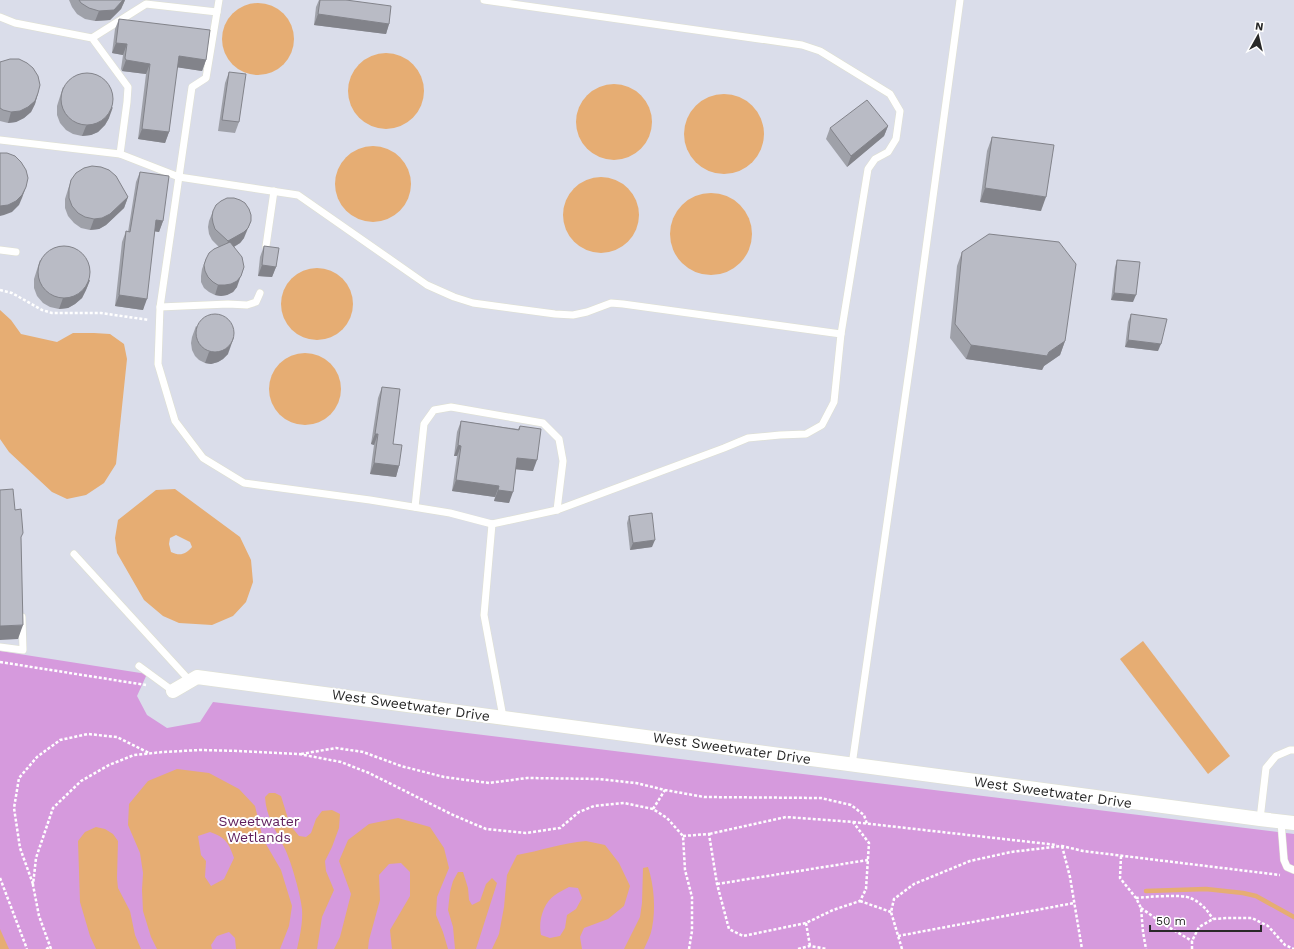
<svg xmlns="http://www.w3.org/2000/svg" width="1294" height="949" viewBox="0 0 1294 949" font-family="'Work Sans',sans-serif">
<rect width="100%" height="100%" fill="#daddea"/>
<!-- green -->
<path fill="#d69add" d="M0,651L147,674L137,696L147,715L167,728L200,722L213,702L1294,834V949H0Z"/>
<!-- water -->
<g fill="#e6ad73" fill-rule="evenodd">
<circle cx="258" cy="39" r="36"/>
<circle cx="386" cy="91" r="38"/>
<circle cx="614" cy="122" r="38"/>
<circle cx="724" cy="134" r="40"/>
<circle cx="373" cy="184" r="38"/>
<circle cx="601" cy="215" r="38"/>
<circle cx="711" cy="234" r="41"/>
<circle cx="317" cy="304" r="36"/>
<path d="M0,310L11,320L21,334L57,342L73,333H94L110,334L124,344L127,359L116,464L104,483L86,495L67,499L52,492L9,452L0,439Z"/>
<circle cx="305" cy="389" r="36"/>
<path d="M175,489L240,537L251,560L253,582L246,602L233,616L212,625L179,623L163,616L144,600L117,553L115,538L118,520L156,490ZM176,535L190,542L192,547C185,555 180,556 171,552L169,544L170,538Z"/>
<path d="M1143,641L1230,756L1208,774L1120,659Z"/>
<path d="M177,769L209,773L239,789L255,806L263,839L281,870L292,906L289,926L280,949H236L235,938L229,932L217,936L211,945L212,949H157L151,937L143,911L142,890L143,873L140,853L128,825L129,804L148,781ZM210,832C225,837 229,843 234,858L224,879L211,886L205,877L206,861L201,855L198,836Z"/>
<path d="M269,793H275L281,796L290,825L299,836L306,837L311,833L316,819L322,811L332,810L340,814L339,828L332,847L325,861L326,871L334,890L322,917L317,949H297C300,936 303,922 302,909C301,896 291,861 285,849C277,832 266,817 265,797Z"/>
<path d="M398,818L430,827L444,848L449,868L437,897L436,915L443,932L448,949H392L390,930L410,896V872L401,863L389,864L379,875L380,900L369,940L368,949H334L340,937L351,894L339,861L348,840L369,824Z"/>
<path d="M96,827L105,829L113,834L118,841L117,878L118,888L130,911L135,935L141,949H96L90,936L80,902L78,841L85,832Z"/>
<path d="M586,841L605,845L619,863L630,886L624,906L608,919L584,928L580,937L582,949H492L499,934L504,907L507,875L517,855C540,851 562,843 586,841ZM569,887L578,888L582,898L576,909L567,915L565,928L560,936L550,938L541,935C538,922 543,903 555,895C559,892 565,889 569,887Z"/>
<path d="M648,867C654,885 656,909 652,928C651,935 647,942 644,949H624L640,917L642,903L643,868Z"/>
<path d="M458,872H463L468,888L469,900L472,905L480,901L486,884L492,878L497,883L476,949H455L453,927L448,910L450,892L453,881Z"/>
<path d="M0,929L9,949H0Z"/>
</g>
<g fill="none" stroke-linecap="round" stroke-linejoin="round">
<!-- stream -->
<path stroke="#e6ad73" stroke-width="4.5" d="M1146,891L1206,889L1243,893L1256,896L1294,917"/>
<defs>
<g id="service">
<path d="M219,0L206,78L192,87L160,307L158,364L175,421L203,458L244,483L370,500L450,513L492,524L557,510L724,448L748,438L780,435L806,434L822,425L834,402L841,334L868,169L875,159L888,152L896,139L900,111L890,94L820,51L802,45L484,0"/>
<path d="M0,17L15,23L92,38L128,87L127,102L120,154"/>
<path d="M92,38L146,4L217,12"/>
<path d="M0,140L120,154L179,177L298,195L427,285L454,297L473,303L555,314L573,315L587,312L611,303L623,304L841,334"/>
<path d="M266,246L274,191"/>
<path d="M0,250L16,252"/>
<path d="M160,307L228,304L247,305L256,302L260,293"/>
<path d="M415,507L424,424L434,410L451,407L543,423L559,439L563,461L557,510"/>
<path d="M492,524L484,615L503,717"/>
<path d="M74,554L190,681"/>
<path d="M0,647L23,650L22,617"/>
<path d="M139,666L173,691"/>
<path d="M852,765L913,343L960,0"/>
<path d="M1260,819L1266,768L1276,756L1290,750H1294"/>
<path d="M1281,822L1284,860L1287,867L1294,870"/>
</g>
<path id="minor" d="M173,691L197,677L1260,819L1294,823"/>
</defs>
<!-- service casing -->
<use href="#service" stroke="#dfe0d0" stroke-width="8"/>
<!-- minor casing -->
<use href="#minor" stroke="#dfe0d0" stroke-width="15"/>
<!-- path -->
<g stroke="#fff" stroke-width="2.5" stroke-dasharray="3 2" stroke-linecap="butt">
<path d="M0,290L12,293L42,310L52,313H101L149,320"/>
<path d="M0,662L146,685"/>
<path d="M301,754L336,748L363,752L401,766L444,777L489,783L527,778L598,779L636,783L665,790L704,797L821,798L851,805L864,815L867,824"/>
<path d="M653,809L665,790"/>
<path d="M853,822L1057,845"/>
<path d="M683,836L709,834L717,884L729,929L743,936L806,923L833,910L860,901L866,889L869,843L853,822L786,817L709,834"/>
<path d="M1062,846L1070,877L1082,949"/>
<path d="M1121,856L1120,878L1136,898L1141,908L1143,932L1146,949"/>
<path d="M0,878L27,949"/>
<path d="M33,884L20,848L14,808L19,778L37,757L60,740L88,734L117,737L149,753"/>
<path d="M717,884L868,860"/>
<path d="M1136,898C1146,897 1183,894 1190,898C1201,902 1207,910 1213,919"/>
<path d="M860,901L891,912"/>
<path d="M1141,908L1165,925L1192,941"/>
<path d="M806,923L810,946"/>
<path d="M898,936L1074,903"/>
<path d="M46,949L50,947"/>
<path d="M51,949L39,916L33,885L36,858L53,808L81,781L109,765L134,755L163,752L200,750L239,751L299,754L341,762L369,773L453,815L486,829L526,833L560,828L579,812L594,806L624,803L653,809L667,818L683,836L685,870L692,897V931L689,949"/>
<path d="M798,949L810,946L827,949"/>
<path d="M902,949L891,912L894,899L914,884L970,861L1011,852L1062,846L1083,851L1280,875"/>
<path d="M1192,949V941L1199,927L1213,919L1228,918H1252L1268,926L1285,945L1294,949"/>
</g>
<!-- service -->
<use href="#service" stroke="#fff" stroke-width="7"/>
<!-- minor -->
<use href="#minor" stroke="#fff" stroke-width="14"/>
</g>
<!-- wall -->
<g fill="#9fa1a9">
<path d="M69,0H125L121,9L110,20L95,21L85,19L77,14L72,7Z"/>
<path d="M319,0H346L389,24L386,34L314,25L316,7Z"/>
<path d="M119,19L206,60L202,71L177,67L169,132L165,143L138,139L146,74L122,71L121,69L123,55L112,53L115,29Z"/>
<path d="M0,62L38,93L35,104L31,112L24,118L16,122L8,123L0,121Z"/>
<path d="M229,72L239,122L235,133L218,131L225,83Z"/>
<path d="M63,87L109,118L105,125L98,132L91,135L82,136L73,134L66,130L60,123L57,115V106Z"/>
<path d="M888,126L884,136L847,167L826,139L830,128Z"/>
<path d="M992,137L1041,211L980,202L987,151Z"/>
<path d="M140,172L163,221L159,232L155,231L143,310L115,306L122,242L126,231L128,232L136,182Z"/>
<path d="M71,180L128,197L124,208L106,225L99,229L90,230L81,228L74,223L68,216L65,208V199Z"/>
<path d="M213,211L244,238L240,243L234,247L237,287L233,292L227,295L221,296L215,295L209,292L204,288L201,282V276L202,269L206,259L219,247L212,240L209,234L208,227L209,221Z"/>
<path d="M264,246L276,267L272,277L258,276L260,257Z"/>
<path d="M962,252L1065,341L1060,355L1044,366L1042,370L966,359L950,338L957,266Z"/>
<path d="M40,260L90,280L86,290L82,298L75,304L68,308L59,309L50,307L43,303L37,296L34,288V279Z"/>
<path d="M1117,260L1133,302L1111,300L1115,267Z"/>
<path d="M1131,314L1158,351L1125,347L1128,322Z"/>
<path d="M196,326L228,354L223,359L218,362L211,364L205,363L199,360L195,356L192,350L191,343L192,337Z"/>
<path d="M382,387L393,444L399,466L396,477L370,474L374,445L371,444L378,398Z"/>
<path d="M461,421L518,429L520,426L533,471L516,469L509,503L494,501L495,497L452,491L457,456H454L457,432Z"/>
<path d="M629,516L652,547L630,550L627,523Z"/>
</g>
<!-- shaded-wall -->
<g fill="#82838a">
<path d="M123,0H125L121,9L110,20L95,21L99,11Z"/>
<path d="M318,14L389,24L386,34L314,25Z"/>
<path d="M116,43L127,44L123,55L112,53Z"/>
<path d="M179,56L206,60L202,71L175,67Z"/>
<path d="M126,60L150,64L146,74L122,71Z"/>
<path d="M38,93L35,104L31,112L24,118L16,122L8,123L11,112Z"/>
<path d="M113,107L109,118L105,125L98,132L91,135L82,136L86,126Z"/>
<path d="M888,126L884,136L847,167L851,156Z"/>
<path d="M142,129L169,132L165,143L138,139Z"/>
<path d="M26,187L22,198L19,205L12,212L4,215L0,216V206Z"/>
<path d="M985,188L1046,197L1041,211L980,202Z"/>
<path d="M128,197L124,208L106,225L99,229L90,230L94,219Z"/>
<path d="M156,220L163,221L159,232L152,231Z"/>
<path d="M251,221L244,238L240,243L225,252L228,241Z"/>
<path d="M262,265L276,267L272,277L258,276Z"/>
<path d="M244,267L237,287L233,292L227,295L221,296L215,295L218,285Z"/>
<path d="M90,280L86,290L82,298L75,304L68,308L59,309L63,298Z"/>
<path d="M1114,293L1136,295L1133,302L1111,300Z"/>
<path d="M119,295L147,299L143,310L115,306Z"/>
<path d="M234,337L228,354L223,359L218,362L211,364L205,363L209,352Z"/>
<path d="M1128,340L1161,344L1158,351L1125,347Z"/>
<path d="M1065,341L1060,355L1044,366L1042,370L966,359L971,345L1049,352Z"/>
<path d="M375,434H378L374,445L371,444Z"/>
<path d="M458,445L461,446L457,456H454Z"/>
<path d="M517,458L537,460L533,471L513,469Z"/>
<path d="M374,463L399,466L396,477L370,474Z"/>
<path d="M456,480L499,486L495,497L452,491Z"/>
<path d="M498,490L513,492L509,503L494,501Z"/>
<path d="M655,540L652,547L630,550L633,543Z"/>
<path d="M23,625L18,639L0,640V626Z"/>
</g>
<!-- building -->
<g fill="#b9bbc5" stroke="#82838a">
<path d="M79,0H123L114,10L99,11L89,8L81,3Z"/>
<path d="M320,0H346L391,6L389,24L318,14Z"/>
<path d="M119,19L210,30L206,60L179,56L169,132L142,129L150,64L126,60L125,58L127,44L116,43Z"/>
<path d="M10,59H19L27,63L33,68L38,76L40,85L38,93L35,101L28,107L20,111L11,112L3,110L0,108V62Z"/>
<path d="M229,72L246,74L239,122L222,120Z"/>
<circle cx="87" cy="99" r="26"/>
<path d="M867,100L888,126L851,156L830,128Z"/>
<path d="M992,137L1054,145L1046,197L985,188Z"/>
<path d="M0,153H7L15,156L21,162L26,170L28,178L26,187L22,195L16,201L8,205L0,206Z"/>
<path d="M92,166L101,167L109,170L116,176L128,197L110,214L102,218L94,219L85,217L78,213L72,206L69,198V189L71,180L76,173L84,168Z"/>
<path d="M140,172L169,176L163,221L156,220L147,299L119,295L126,231L130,232Z"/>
<path d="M227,198H234L240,200L245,203L249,209L251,215V221L248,228L244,232L228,241L215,229L213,223L212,217L213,211L216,205L221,201Z"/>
<path d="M989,234L1059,242L1076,264L1065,341L1049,352L1047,356L971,345L955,324L962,252Z"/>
<path d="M230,242L242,257L244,267L241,276L237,281L231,284L225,285H218L213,282L208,277L205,271L204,265L206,259L209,253L214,249Z"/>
<circle cx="64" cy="272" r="26"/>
<path d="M264,246L279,248L276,267L262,265Z"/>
<path d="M1117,260L1140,262L1136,295L1114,293Z"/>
<circle cx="215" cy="333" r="19"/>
<path d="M1131,314L1167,319L1161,344L1128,340Z"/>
<path d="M382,387L400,389L393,444L402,445L399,466L374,463L378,434H375Z"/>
<path d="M461,421L519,430L520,426L541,429L537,460L517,458L513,492L498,490L499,486L456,480L461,446L458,445Z"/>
<path d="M13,489L15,510L21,509L23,533L21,537L23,625L0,626V490Z"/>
<path d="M652,513L655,540L633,543L629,516Z"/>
</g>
<g text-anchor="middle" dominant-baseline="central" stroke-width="4" stroke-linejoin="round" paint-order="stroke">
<!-- street labels -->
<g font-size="14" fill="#282828" stroke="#fff">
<text transform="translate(411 705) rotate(8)">West Sweetwater Drive</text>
<text transform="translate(732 748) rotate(8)">West Sweetwater Drive</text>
<text transform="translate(1053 792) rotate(8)">West Sweetwater Drive</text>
</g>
<!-- park labels -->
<g font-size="14" fill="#5f1e5d" stroke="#fff">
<text x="259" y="821">Sweetwater<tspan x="259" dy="16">Wetlands</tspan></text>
</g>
</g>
<!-- north arrow -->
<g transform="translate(1258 36) rotate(8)" stroke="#ffffff" stroke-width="3" paint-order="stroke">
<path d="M0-3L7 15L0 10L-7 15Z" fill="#282828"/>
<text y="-6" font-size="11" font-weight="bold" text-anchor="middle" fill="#282828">N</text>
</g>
<!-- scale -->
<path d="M1150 925v6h111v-6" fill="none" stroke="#282828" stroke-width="2"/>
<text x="1156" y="925" font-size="12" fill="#282828" stroke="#ffffff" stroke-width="3" paint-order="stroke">50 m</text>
</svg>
